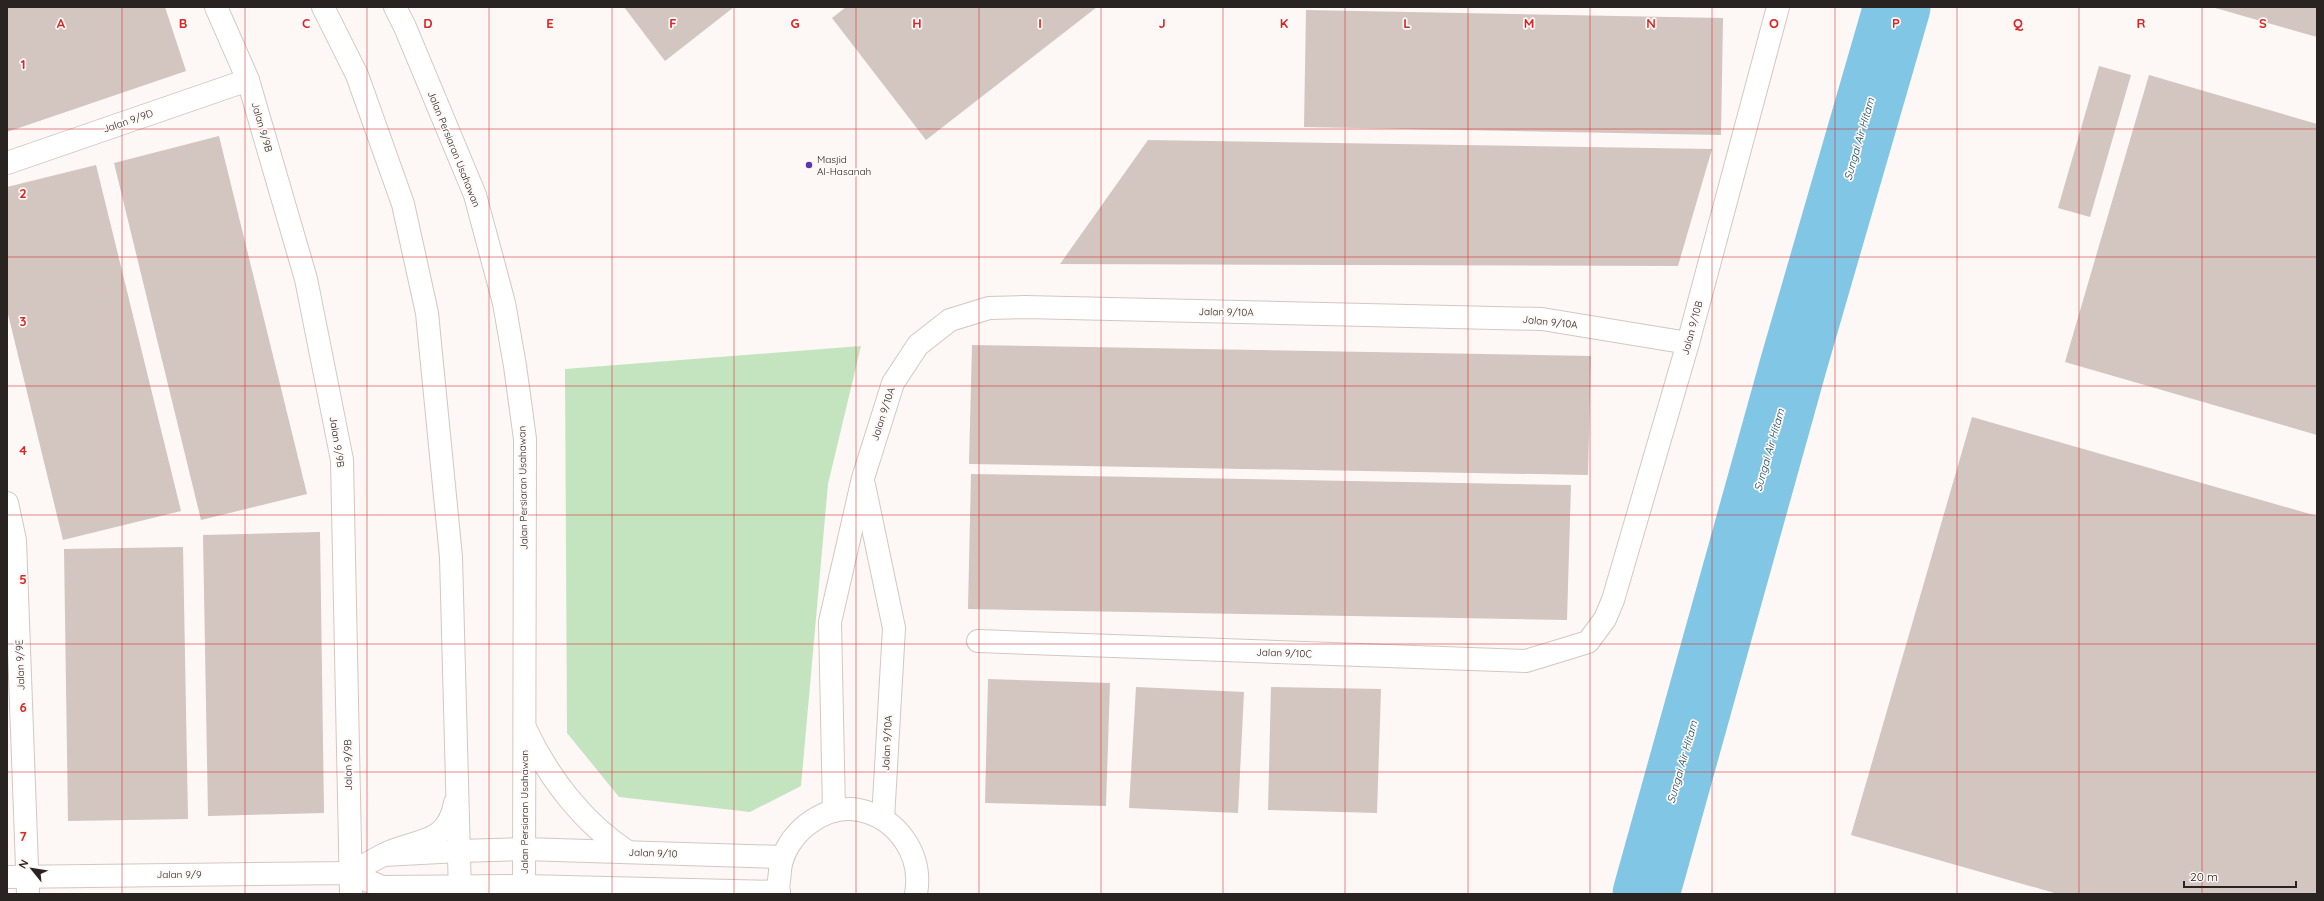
<svg xmlns="http://www.w3.org/2000/svg" width="2324" height="901" viewBox="0 0 2324 901" font-family="Quicksand,sans-serif">
<rect width="100%" height="100%" fill="#fdf7f5"/>
<!-- green -->
<path fill="#c4e4c0" d="M861,346L828,484L801,786L750,812L619,797L567,733L565,369Z"/>
<g fill="none" stroke-linecap="round" stroke-linejoin="round">
<!-- river -->
<path stroke="#81c7e5" stroke-width="67" d="M1646,894L1793,366L1897,7"/>
</g>
<!-- building -->
<g fill="#d3c5bf">
<path d="M7,7H165L186,71L7,132Z"/>
<path d="M624,7H734L665,61Z"/>
<path d="M846,7H1097L926,140L832,18Z"/>
<path d="M2212,7H2317V37Z"/>
<path d="M1306,10L1723,18L1721,135L1304,127Z"/>
<path d="M2099,66L2131,75L2090,217L2058,208Z"/>
<path d="M2149,75L2317,124V435L2065,362Z"/>
<path d="M219,136L307,494L201,520L114,163Z"/>
<path d="M1148,140L1712,149L1678,266L1060,264Z"/>
<path d="M96,165L181,511L63,540L7,310V187Z"/>
<path d="M972,345L1591,356L1588,475L969,464Z"/>
<path d="M1972,417L2317,516V894H2058L1851,835Z"/>
<path d="M971,474L1571,485L1567,620L968,609Z"/>
<path d="M320,532L324,813L208,816L203,535Z"/>
<path d="M183,547L188,819L68,821L64,549Z"/>
<path d="M988,679L1110,683L1106,806L985,803Z"/>
<path d="M1136,687L1244,692L1238,813L1129,808Z"/>
<path d="M1271,687L1381,689L1377,813L1268,810Z"/>
</g>
<g fill="none" stroke-linecap="round" stroke-linejoin="round">
<defs>
<g id="minor">
<path d="M216,7L248,80L306,279L342,460L351,894"/>
<path d="M7,163L248,80"/>
<path d="M864,485L894,628L883,819"/>
<path d="M7,503L15,540L28,894"/>
<path d="M978,641L1526,661L1588,642L1605,619L1613,600L1688,343L1778,7"/>
<path d="M834,811L830,622L863,478L893,383L918,345L950,320L989,308L1025,307L1542,319L1688,343"/>
<path d="M350,873L383,855L459,851L524,849L782,857"/>
<path d="M7,877L350,873L382,887L524,886L779,892"/>
<path d="M779,894C777,887 780,877 780,870C784,835 823,803 859,810C898,818 923,855 916,894"/>
</g>
<g id="tertiary">
<path d="M323,7L357,75L403,204L427,313L451,557L460,894"/>
<path d="M395,7L405,27L475,195L504,303L515,366L525,439L524,894"/>
<path d="M525,728C548,777 583,823 628,852"/>
<path d="M383,855C415,838 447,847 455,803"/>
<path d="M382,887L422,894"/>
<path d="M616,894L626,889"/>
</g>
</defs>
<!-- minor casing -->
<use href="#minor" stroke="#d4c7c1" stroke-width="24"/>
<!-- tertiary casing -->
<use href="#tertiary" stroke="#d4c7c1" stroke-width="24"/>
<!-- minor -->
<use href="#minor" stroke="#fff" stroke-width="22"/>
<!-- tertiary -->
<use href="#tertiary" stroke="#fff" stroke-width="22"/>
</g>
<!-- grid -->
<path fill="none" stroke="#d62828" stroke-width="1" stroke-opacity="0.55" d="M122,7V894M245,7V894M367,7V894M489,7V894M612,7V894M734,7V894M856,7V894M979,7V894M1101,7V894M1223,7V894M1345,7V894M1468,7V894M1590,7V894M1712,7V894M1835,7V894M1957,7V894M2079,7V894M2202,7V894M7,129H2317M7,257H2317M7,386H2317M7,515H2317M7,644H2317M7,772H2317"/>
<!-- markers -->
<circle fill="#5c37af" stroke="#fdf7f5" stroke-width="1.5" cx="809" cy="165" r="4"/>
<g text-anchor="middle" dominant-baseline="central" stroke-width="3.5" stroke-linejoin="round" paint-order="stroke">
<!-- street labels -->
<g font-size="10" fill="#292421" stroke="#fdf7f5">
<text transform="translate(128 121) rotate(-19)">Jalan 9/9D</text>
<text transform="translate(262 127) rotate(74)">Jalan 9/9B</text>
<text transform="translate(454 149) rotate(68)">Jalan Persiaran Usahawan</text>
<text transform="translate(1226 312) rotate(1)">Jalan 9/10A</text>
<text transform="translate(1550 322) rotate(6)">Jalan 9/10A</text>
<text transform="translate(1692 328) rotate(-75)">Jalan 9/10B</text>
<text transform="translate(883 414) rotate(-72)">Jalan 9/10A</text>
<text transform="translate(337 442) rotate(81)">Jalan 9/9B</text>
<text transform="translate(523 488) rotate(-91)">Jalan Persiaran Usahawan</text>
<text transform="translate(1284 653) rotate(2)">Jalan 9/10C</text>
<text transform="translate(20 665) rotate(-92)">Jalan 9/9E</text>
<text transform="translate(887 743) rotate(-87)">Jalan 9/10A</text>
<text transform="translate(348 765) rotate(-91)">Jalan 9/9B</text>
<text transform="translate(524 812) rotate(-90)">Jalan Persiaran Usahawan</text>
<text transform="translate(653 853) rotate(2)">Jalan 9/10</text>
<text x="179" y="874">Jalan 9/9</text>
</g>
<!-- poi labels -->
<g font-size="10" fill="#292421" stroke="#fdf7f5" text-anchor="start">
<text x="817" y="159">Masjid<tspan x="817" dy="12">Al-Hasanah</tspan></text>
</g>
<!-- water labels -->
<g font-size="11" font-style="italic" fill="#0a475c" stroke="#fdf7f5">
<text transform="translate(1859 139) rotate(-74)">Sungai Air Hitam</text>
<text transform="translate(1769 450) rotate(-74)">Sungai Air Hitam</text>
<text transform="translate(1682 762) rotate(-74)">Sungai Air Hitam</text>
</g>
</g>
<g font-size="13" text-anchor="middle" font-weight="bold" fill="#d62828" stroke="#fdf7f5" stroke-width="3.5" stroke-linejoin="round" paint-order="stroke">
<text x="61" y="28">A</text>
<text x="183" y="28">B</text>
<text x="306" y="28">C</text>
<text x="428" y="28">D</text>
<text x="550" y="28">E</text>
<text x="673" y="28">F</text>
<text x="795" y="28">G</text>
<text x="917" y="28">H</text>
<text x="1040" y="28">I</text>
<text x="1162" y="28">J</text>
<text x="1284" y="28">K</text>
<text x="1407" y="28">L</text>
<text x="1529" y="28">M</text>
<text x="1651" y="28">N</text>
<text x="1774" y="28">O</text>
<text x="1896" y="28">P</text>
<text x="2018" y="28">Q</text>
<text x="2141" y="28">R</text>
<text x="2263" y="28">S</text>
<text x="23" y="69">1</text>
<text x="23" y="198">2</text>
<text x="23" y="326">3</text>
<text x="23" y="455">4</text>
<text x="23" y="584">5</text>
<text x="23" y="712">6</text>
<text x="23" y="841">7</text>
</g>
<!-- border -->
<rect width="2324" height="901" fill="none" stroke="#292421" stroke-width="16"/>
<!-- north arrow -->
<g transform="translate(32 869) rotate(300)" stroke="#fdf7f5" stroke-width="3" paint-order="stroke">
<path d="M0-3L7 15L0 10L-7 15Z" fill="#292421"/>
<text y="-6" font-size="11" font-weight="bold" text-anchor="middle" fill="#292421">N</text>
</g>
<!-- scale -->
<path d="M2184 881v6h112v-6" fill="none" stroke="#292421" stroke-width="2"/>
<text x="2190" y="881" font-size="12" fill="#292421" stroke="#fdf7f5" stroke-width="3" paint-order="stroke">20 m</text>
</svg>
